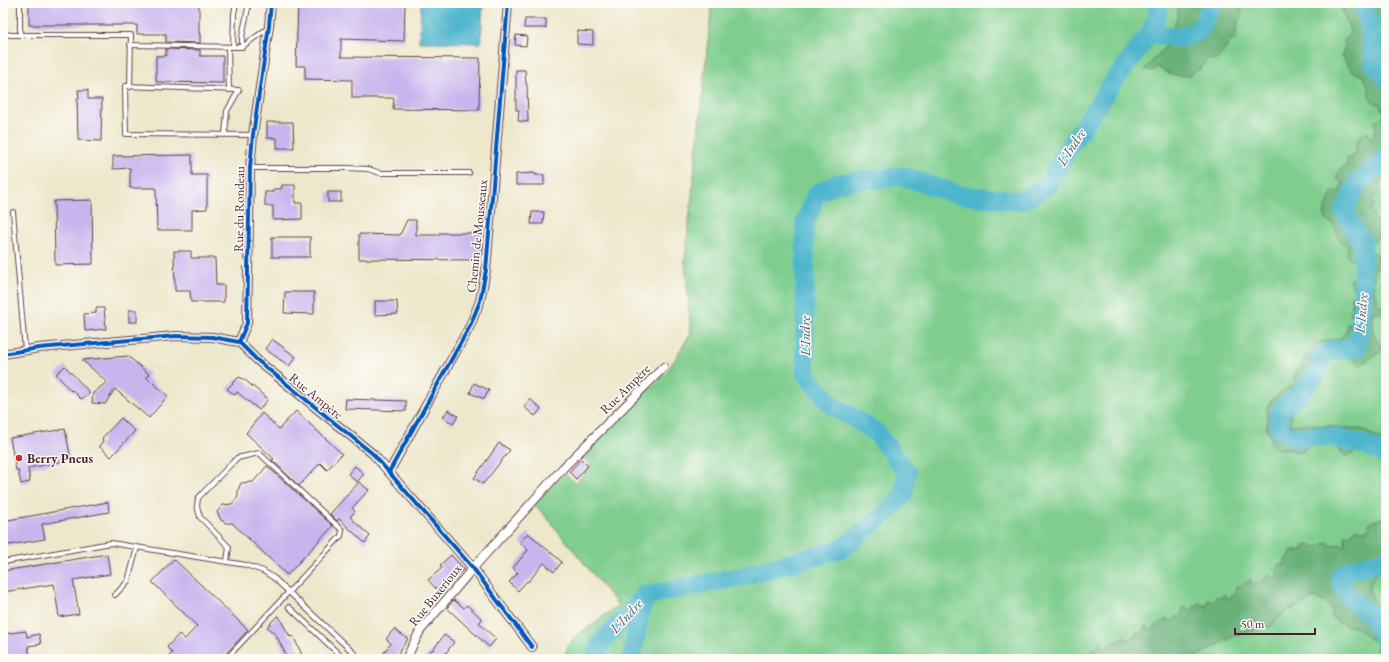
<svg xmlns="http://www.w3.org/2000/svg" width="1389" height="662" viewBox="0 0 1389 662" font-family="'EB Garamond',serif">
<rect width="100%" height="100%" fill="#fdfcf7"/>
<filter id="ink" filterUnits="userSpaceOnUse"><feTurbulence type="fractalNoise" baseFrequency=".025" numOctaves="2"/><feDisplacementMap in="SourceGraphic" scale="8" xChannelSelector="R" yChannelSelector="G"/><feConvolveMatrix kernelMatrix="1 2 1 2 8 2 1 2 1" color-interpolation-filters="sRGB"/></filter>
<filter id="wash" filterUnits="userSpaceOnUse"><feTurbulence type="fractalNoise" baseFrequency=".012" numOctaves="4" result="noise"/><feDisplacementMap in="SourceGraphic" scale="16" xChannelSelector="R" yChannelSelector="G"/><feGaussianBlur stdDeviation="0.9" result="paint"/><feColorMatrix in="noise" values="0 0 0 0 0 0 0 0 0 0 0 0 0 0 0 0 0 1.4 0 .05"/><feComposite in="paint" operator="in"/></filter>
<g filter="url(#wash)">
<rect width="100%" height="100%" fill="#ede7cb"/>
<!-- green -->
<path fill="#7fce8e" stroke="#64765c" d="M712,3H1386V659H565C566,639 579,635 593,624C601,618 610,611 618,605L548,519L534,504L564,473L576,483L591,465L580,455L667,372L691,333L685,261Z"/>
<!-- forest -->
<g fill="#67b179" stroke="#586852">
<path d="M1179,3H1243L1240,12L1242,14C1239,22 1233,31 1237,39L1231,40C1226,49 1222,55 1215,61L1208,58L1200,70H1196L1189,76L1171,75L1158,67L1153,71L1145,69L1168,44L1177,17Z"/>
<path d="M1344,3H1382L1383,10L1386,15V112L1382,110L1380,105L1371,101L1368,90L1369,87L1364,80L1365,77L1352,71L1342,56L1345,44L1343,42L1351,32L1341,9Z"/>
<path d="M1383,116L1386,119C1386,135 1388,153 1385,168C1383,177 1377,184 1380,193L1371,200L1375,206L1369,211L1374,214L1373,218L1378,222L1379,236L1367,251L1376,253L1380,257C1375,271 1369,285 1378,299L1377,303L1381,306H1386V317L1381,313H1372L1374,336L1382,347L1381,351L1360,366L1352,358L1331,355C1321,365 1320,380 1312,391C1306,399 1299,404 1291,410L1290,425L1304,424L1361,429L1386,442V454L1368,448L1364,454L1357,450L1347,457C1342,453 1337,447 1332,444C1321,439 1308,442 1303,452L1298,453L1288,448L1277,449L1271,444V437L1266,428C1270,419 1266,417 1267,409C1271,396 1285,390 1295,383L1296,381L1293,379C1297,373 1300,364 1304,359C1308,353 1312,350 1315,343L1341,338L1346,331L1348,323L1351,324L1354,319L1350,315L1351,310L1355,309L1351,307L1353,301L1350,299L1355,292L1350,280L1353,278L1357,282L1358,279L1353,275L1357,268L1354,262L1347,256L1348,246L1340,241L1334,225L1326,220L1324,213L1333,190L1339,192L1343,183L1337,179L1338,173L1347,163V158L1352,159V154L1357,152V150L1355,146L1357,140H1361L1360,136L1368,132L1369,137H1373L1376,129L1374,123Z"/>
<path d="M1386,516V567C1375,575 1372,576 1369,590L1386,621V652L1377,653C1378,640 1374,643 1366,636C1363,634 1360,630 1357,627C1346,627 1339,624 1331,616L1332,613L1326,603L1314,598L1298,607L1288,610L1277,619L1272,626L1236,635L1192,659H1083L1091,656L1093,648L1096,649L1100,642L1102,646L1106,648L1110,644L1112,647L1113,642H1119L1123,636L1130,640L1136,632L1143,634L1145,626L1151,630L1160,622H1164L1165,619L1170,621C1177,618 1182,616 1183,607L1192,611L1194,606L1197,607L1199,602L1201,604L1207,606L1209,599L1212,601L1217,596L1221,599V596L1226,595L1227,599H1229L1234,593L1238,585L1241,586L1251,579L1252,585L1253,586L1258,582L1262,584L1268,575L1275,578L1278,576L1275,569L1279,564L1285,565V560L1290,555L1291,551L1298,549L1301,552L1304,546L1310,545L1317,547L1327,542L1332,546L1338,544L1345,546V535L1351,534L1355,528L1359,531L1367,530L1370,526L1369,523Z"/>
</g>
<!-- water -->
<path fill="#4eb5cd" stroke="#4c6a7c" d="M421,3H483L481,43L419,42Z"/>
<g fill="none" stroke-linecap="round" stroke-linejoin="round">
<!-- river -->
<g stroke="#4eb5cd" stroke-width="19">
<path d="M1362,3L1369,23L1374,64L1386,77"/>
<path d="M1150,33L1178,38L1199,31L1213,3"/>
<path d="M1386,156L1375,169L1358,182L1344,211L1363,244V301L1357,348L1334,350L1323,354L1317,372L1299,395L1282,409L1278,417L1280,430L1294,438L1308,436L1331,437L1365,445L1386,455"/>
<path d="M1386,560L1348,570L1340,577L1347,595L1373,618L1386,643"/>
<path d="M595,659L600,644L644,596L744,576L843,548L893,507L903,495L907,473L876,432L832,405L805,373V223L816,194L838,183L902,176L959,195L1022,201L1049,184L1067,150L1107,91L1150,33L1156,20L1159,3"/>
<path d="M631,659L644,596"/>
</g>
</g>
<g id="blocks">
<!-- building -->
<g fill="#c8b5ee">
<path d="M29,3H199V34H200V43L166,42V34H137V25H29Z"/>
<path d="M298,3H405L404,41L341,39V57L480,58L479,110L393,109L394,98H352V80L305,79V66H296Z"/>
<path d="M525,19H546V28H524Z"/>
<path d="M577,31L593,32V45L577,44Z"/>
<path d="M516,35L527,36L526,46L515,45Z"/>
<path d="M166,49L200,50V56H223V83L156,82V56H166Z"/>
<path d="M516,70H525L526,84H527L528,122L518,121L519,110H516Z"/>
<path d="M78,90H88V99H102L101,141L78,140L77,99H79Z"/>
<path d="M267,122H293L294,148H277V138H267Z"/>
<path d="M192,155V175H207V209L192,210V230H157L156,188H130V168L113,169V156Z"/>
<path d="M535,173V175H544V185H516V174Z"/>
<path d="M282,185H295V203H302V219L273,220V206H265V192H273V189H281Z"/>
<rect x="328" y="192" width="13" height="10"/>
<path d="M92,200L93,264L55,265L54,201Z"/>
<path d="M532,212H544L543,224H531Z"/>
<path d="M407,220H416V235H439V233H481L480,260L359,259V234L400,235Z"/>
<rect x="272" y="237" width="38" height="20"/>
<path d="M174,251H191V258H215L216,285H224V302H191L190,291H175Z"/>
<path d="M285,292H314V314L284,313Z"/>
<path d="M375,301H397L398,314L375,315Z"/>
<path d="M96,308H104L106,329L85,331L84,314L96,313Z"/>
<rect x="129" y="310" width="8" height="12"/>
<path d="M272,339L296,357L289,366L265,349Z"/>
<path d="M128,356L149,374L146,377L168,396L149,418L115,389L105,404L92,403L93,393L107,382L82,360Z"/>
<path d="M65,366L90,393L81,399L72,390L71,391L56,374Z"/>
<path d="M239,377L245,380L268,399L259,410L237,392L235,395L227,389Z"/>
<path d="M474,383L489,390L484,399L470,393Z"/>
<path d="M346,399L406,401V411L345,409Z"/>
<path d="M530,399L541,409L535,416L524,407Z"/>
<path d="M448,410L458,416L453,424L443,417Z"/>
<path d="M296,411L342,454L327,470L320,463L299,486L272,460L274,459L246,433L262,413L279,429Z"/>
<path d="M121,418L135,431L111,457L99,446L103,441L102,438Z"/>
<path d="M65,429L71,460L28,468L30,482L21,484L18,470H16L10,438Z"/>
<path d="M499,443L510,450L483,484L474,478Z"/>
<path d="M581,459L588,466L576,479L569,472Z"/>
<path d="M267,466L333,526L287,575L232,523H226L221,520L217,512L223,505L232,504L238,497V490L241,483L253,482Z"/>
<path d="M355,466L364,474L357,482L348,474Z"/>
<path d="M359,482L369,490L352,508L355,511L350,517L370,536L365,543L339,519L337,521L330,514Z"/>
<path d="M108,502L109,512L42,524L45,539L3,546V521Z"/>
<path d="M528,533L562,562L554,572L544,563L528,582L527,581L518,591L509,582L518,573L513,568L528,550L520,542Z"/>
<path d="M107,554L110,574L73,580L79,614L59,617L54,584L3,592V571Z"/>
<path d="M451,555L464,569L438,591L428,580L442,568L440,565Z"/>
<path d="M174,559L248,630L221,659H166L172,653L167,647L179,634L185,639L197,626L152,582Z"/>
<path d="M454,600L464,608L467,605L482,619L479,623L496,639L489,647L447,608Z"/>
<path d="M278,615L290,637L293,636L304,659H288L276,635L267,627Z"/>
<path d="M394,629L408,639L394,659H379L391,643L386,639Z"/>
<path d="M26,631L27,637L39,634L41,644L28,646L30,659H3V634Z"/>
<path d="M444,635L454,642L443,657L445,659H424L432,649L433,650Z"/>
</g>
</g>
</g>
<g filter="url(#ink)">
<use href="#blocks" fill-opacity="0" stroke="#623d43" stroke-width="1"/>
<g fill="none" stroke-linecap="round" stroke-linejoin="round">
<defs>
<g id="service">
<path d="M20,3V35"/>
<path d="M3,33L10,35H131L130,87"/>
<path d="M130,45L242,47L268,28"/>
<path d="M228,47L229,90"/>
<path d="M233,47L234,14L236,3"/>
<path d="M242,47V37L249,3"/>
<path d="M225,134L227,111L239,90L125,86L126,134L253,135"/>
<path d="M250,168H346L368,169L380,173H469"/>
<path d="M13,212L25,350"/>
<path d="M3,562L111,543L246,565L263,571L274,578L360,659"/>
<path d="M115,595L128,581L137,548"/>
<path d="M289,607L344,659"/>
<path d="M226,659L341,536L342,530L259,453L237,458L198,498L197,506L200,517L229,547L227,561"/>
</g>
<g id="minor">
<path d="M239,342L247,323L250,168L253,135L269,26L271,3"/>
<path d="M3,354L39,348L176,336L212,337L239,342L257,360L373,454L473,568L532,647"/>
<path d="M389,472L470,326L480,301L486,270L508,3"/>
<path d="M406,659L420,631L473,568L563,468L664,367"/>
</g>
</defs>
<!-- service casing -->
<use href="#service" stroke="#623d43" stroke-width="6"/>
<!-- minor casing -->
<use href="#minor" stroke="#623d43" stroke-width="10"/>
<!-- service -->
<use href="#service" stroke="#fff" stroke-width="4"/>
<!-- minor -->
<use href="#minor" stroke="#fff" stroke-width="8"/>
<defs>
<g id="cycleway">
<path d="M239,342L247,323L250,168L253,135L269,26L271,3"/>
<path d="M3,354L39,348L176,336L212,337L239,342L257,360L373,454L473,568L532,647"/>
<path d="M389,472L470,326L480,301L486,270L508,3"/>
</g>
</defs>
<!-- cycleway casing -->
<use href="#cycleway" stroke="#fdfcf7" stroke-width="6"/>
<!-- cycleway -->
<use href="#cycleway" stroke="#0057b8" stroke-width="4"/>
</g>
</g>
<!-- markers -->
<circle fill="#c8321e" stroke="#fdfcf7" stroke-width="1.5" cx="19" cy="458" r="4"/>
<g text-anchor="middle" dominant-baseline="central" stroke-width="3" stroke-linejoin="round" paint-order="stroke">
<!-- street labels -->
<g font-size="13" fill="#4a1f2b" stroke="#fdfcf7">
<text transform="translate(239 209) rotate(-89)">Rue du Rondeau</text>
<text transform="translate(477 236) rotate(-84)">Chemin de Mousseaux</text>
<text transform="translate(625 389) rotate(-45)">Rue Ampère</text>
<text transform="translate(316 396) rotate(39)">Rue Ampère</text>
<text transform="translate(435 595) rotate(-51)">Rue Buxerioux</text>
</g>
<!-- poi labels -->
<g font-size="13" font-weight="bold" fill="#4a1f2b" stroke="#fdfcf7" text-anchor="start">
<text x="27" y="458">Berry Pneus</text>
</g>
<!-- water labels -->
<g font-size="14" font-style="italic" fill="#4c5b6c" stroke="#fdfcf7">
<text transform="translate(1071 147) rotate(-57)">L'Indre</text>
<text transform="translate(1361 313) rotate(-85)">L'Indre</text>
<text transform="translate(805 336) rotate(-90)">L'Indre</text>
<text transform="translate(626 616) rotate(-47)">L'Indre</text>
</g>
</g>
<!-- margin -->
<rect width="1389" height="662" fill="none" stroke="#fdfcf7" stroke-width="16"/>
<!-- scale -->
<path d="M1235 628v6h80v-6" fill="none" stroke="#4a1f2b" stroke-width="2"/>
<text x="1241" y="628" font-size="12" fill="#4a1f2b" stroke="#fdfcf7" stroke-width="3" paint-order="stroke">50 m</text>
</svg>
